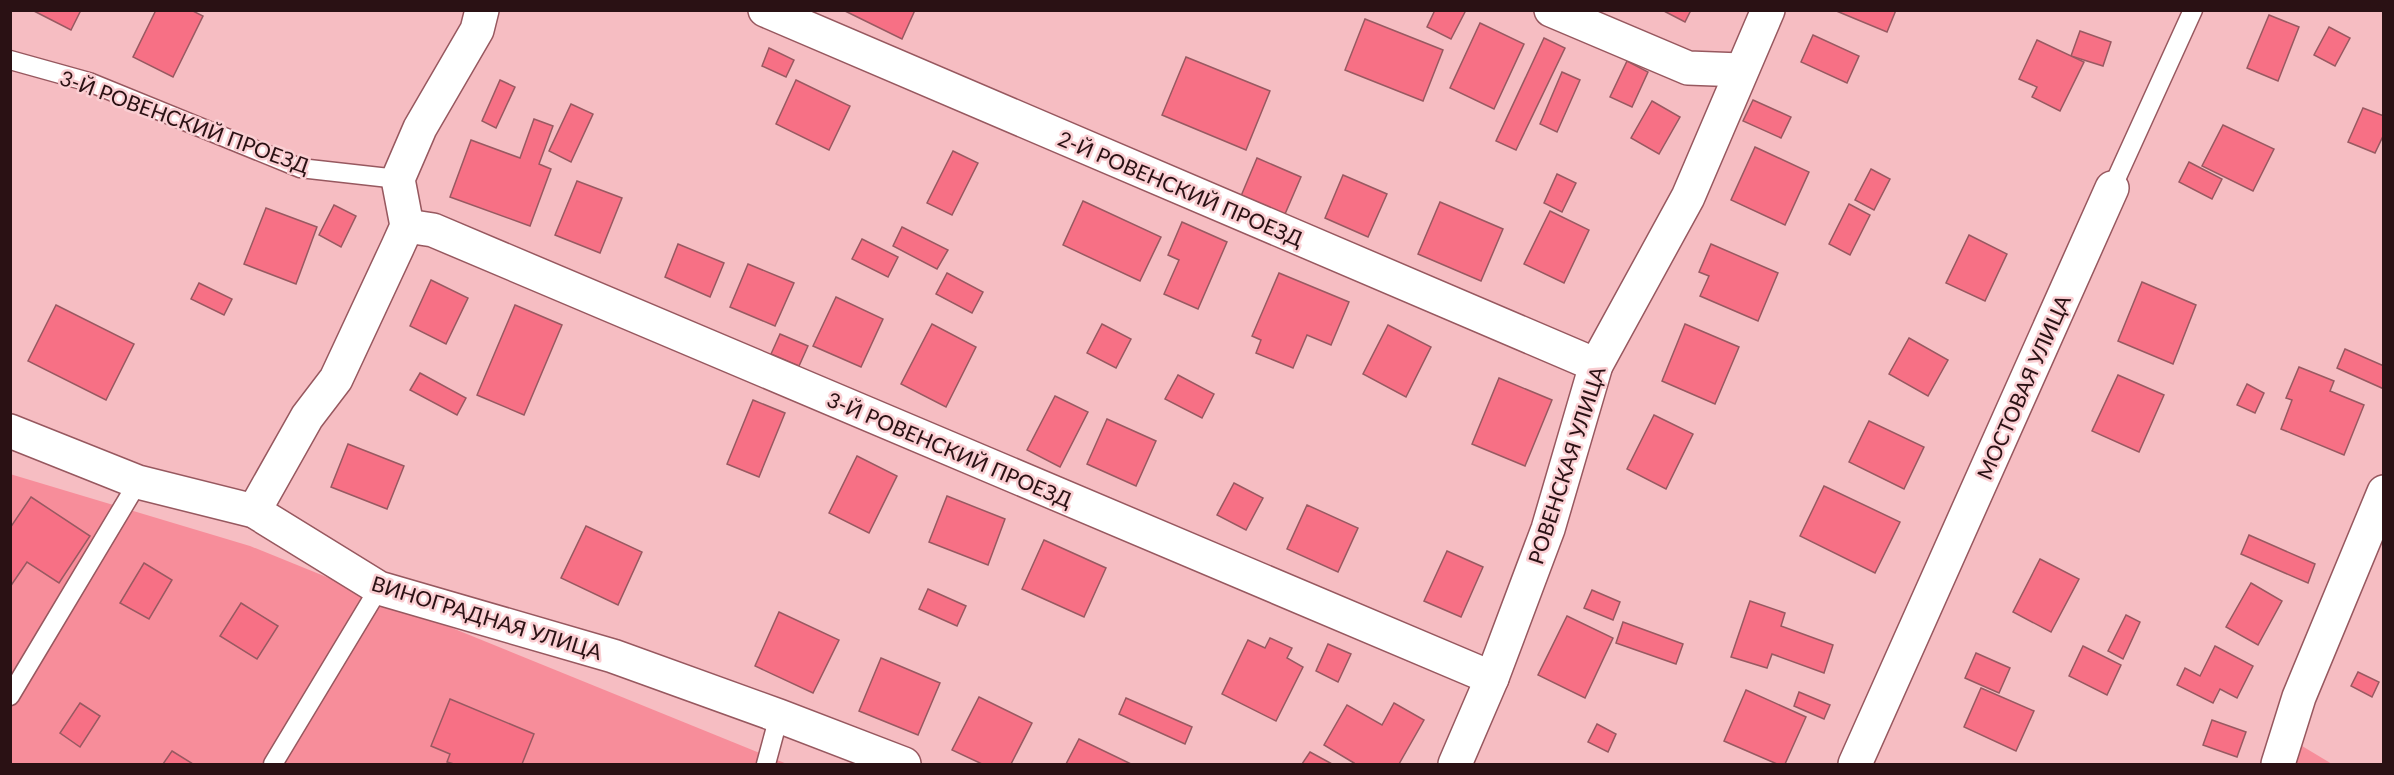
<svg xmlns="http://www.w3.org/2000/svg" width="2394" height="775" viewBox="0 0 2394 775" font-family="Lato,sans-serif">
<rect width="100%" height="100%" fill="#f6bdc2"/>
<!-- green -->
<g fill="#f78d9a">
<path d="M10,474L250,546L787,764H11Z"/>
<path d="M2297,743L2332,764H2289Z"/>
</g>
<!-- building -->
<g fill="#f77085" stroke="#985961" stroke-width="1.5">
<path d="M32,10H81L71,30Z"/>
<path d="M156,10H191L203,16L173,77L133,57Z"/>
<path d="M843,10H915L902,39Z"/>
<path d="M1435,10H1466L1451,39L1427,27Z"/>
<path d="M1662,10H1691L1685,22Z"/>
<path d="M1834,10H1896L1887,32Z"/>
<path d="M2269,15L2299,27L2278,81L2247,68Z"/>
<path d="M1365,19L1443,50L1423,101L1345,70Z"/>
<path d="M1480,23L1524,44L1494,109L1450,88Z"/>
<path d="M2329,27L2350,38L2335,66L2314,55Z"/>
<path d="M2080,31L2111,42L2103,66L2071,56Z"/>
<path d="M1813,35L1859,56L1847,83L1801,62Z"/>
<path d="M1544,38L1565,48L1516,150L1496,141Z"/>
<path d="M2037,40L2084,62L2060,111L2032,97L2037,87L2019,79Z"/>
<path d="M769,48L794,60L786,77L762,66Z"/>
<path d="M1186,57L1270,91L1246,150L1162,115Z"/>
<path d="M1627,61L1648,72L1632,107L1610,97Z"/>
<path d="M1562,72L1580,80L1557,132L1540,124Z"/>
<path d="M500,80L515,87L496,128L482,121Z"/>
<path d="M796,80L850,106L829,150L776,124Z"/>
<path d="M1753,100L1791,117L1781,138L1743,121Z"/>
<path d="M1652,101L1680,117L1659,154L1631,138Z"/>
<path d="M571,104L593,114L571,162L549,151Z"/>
<path d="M2363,108L2384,116V134L2375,153L2348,142Z"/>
<path d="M534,119L553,126L539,164L551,169L530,226L450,197L471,140L520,158Z"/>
<path d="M2223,125L2274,149L2253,191L2202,166Z"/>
<path d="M1755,147L1809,172L1785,225L1731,200Z"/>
<path d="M953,151L978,163L952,215L927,203Z"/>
<path d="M1257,158L1301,177L1285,214L1241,196Z"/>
<path d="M2189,162L2222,179L2212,199L2179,182Z"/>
<path d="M1871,169L1890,179L1874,210L1855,200Z"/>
<path d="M1557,174L1576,183L1562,212L1544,203Z"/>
<path d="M1343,175L1387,194L1368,237L1325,218Z"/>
<path d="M577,181L622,198L600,253L555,235Z"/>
<path d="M1083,201L1161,237L1140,281L1063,245Z"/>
<path d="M1440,202L1503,229L1481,281L1418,254Z"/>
<path d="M1849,204L1870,215L1850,255L1829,244Z"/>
<path d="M334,205L356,216L341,247L319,235Z"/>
<path d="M266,208L317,227L296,284L244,264Z"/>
<path d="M1550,211L1589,230L1564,283L1524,264Z"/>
<path d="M1182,222L1227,242L1198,309L1164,294L1179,260L1168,255Z"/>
<path d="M902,227L948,250L937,269L893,246Z"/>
<path d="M1969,235L2007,254L1985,301L1946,283Z"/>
<path d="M862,239L898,257L888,277L852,259Z"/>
<path d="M678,244L724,263L710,297L665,277Z"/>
<path d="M1711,244L1778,273L1758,321L1700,296L1709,276L1699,272Z"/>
<path d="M748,264L794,283L775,326L730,307Z"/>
<path d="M947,273L983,292L972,313L936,294Z"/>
<path d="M1279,273L1349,302L1331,345L1307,335L1293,368L1256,353L1261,340L1252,336Z"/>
<path d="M431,280L468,298L446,344L410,326Z"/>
<path d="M2142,282L2196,305L2173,364L2118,341Z"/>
<path d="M199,283L232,299L224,315L191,299Z"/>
<path d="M836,297L883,319L861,367L813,346Z"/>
<path d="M56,305L134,344L106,400L28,361Z"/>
<path d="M515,305L562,325L524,415L477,395Z"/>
<path d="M932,324L976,347L946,407L901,384Z"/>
<path d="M1102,324L1131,339L1116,368L1087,353Z"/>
<path d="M1685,324L1739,347L1715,404L1662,381Z"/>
<path d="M1388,325L1431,347L1406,397L1363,374Z"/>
<path d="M780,334L808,346L799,366L771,354Z"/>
<path d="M1909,338L1948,360L1928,396L1889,374Z"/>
<path d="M2345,349L2384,366V389L2337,368Z"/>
<path d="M2299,367L2334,381L2330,391L2364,405L2344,455L2281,429L2292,400L2286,398Z"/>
<path d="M420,373L466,398L457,415L410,390Z"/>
<path d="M1178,375L1214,394L1202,418L1165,399Z"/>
<path d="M2118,375L2164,395L2139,452L2092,431Z"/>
<path d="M1499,378L1552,400L1525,466L1472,444Z"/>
<path d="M2247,384L2264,393L2255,413L2237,405Z"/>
<path d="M1055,396L1088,412L1060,467L1027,450Z"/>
<path d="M753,400L785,413L759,477L727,464Z"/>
<path d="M1654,415L1693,434L1666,489L1627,469Z"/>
<path d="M1107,419L1156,441L1136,486L1087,464Z"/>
<path d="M1869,421L1924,447L1904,489L1849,462Z"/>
<path d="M348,444L404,466L387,509L331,487Z"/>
<path d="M857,456L897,476L869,533L829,513Z"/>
<path d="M1234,483L1263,498L1246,530L1217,515Z"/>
<path d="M1824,486L1900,522L1875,573L1800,536Z"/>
<path d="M947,496L1005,519L988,565L929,542Z"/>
<path d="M31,497L90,536L59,583L27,562L12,584L10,582V528Z"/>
<path d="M1307,505L1358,528L1338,572L1287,549Z"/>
<path d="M586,526L642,552L618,605L561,578Z"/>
<path d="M2249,535L2315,564L2308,583L2241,554Z"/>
<path d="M1044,540L1106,568L1084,617L1022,589Z"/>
<path d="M1447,551L1483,567L1461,617L1424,601Z"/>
<path d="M2040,559L2079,579L2051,632L2013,612Z"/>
<path d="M144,563L172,580L149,619L120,603Z"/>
<path d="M2251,583L2282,601L2258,645L2226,627Z"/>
<path d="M928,589L966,606L957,626L919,609Z"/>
<path d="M1592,590L1620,602L1613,620L1584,608Z"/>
<path d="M1750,601L1785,613L1781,626L1833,645L1824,673L1772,654L1767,668L1731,657Z"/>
<path d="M241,603L278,626L257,659L220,636Z"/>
<path d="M779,612L839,640L813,693L755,666Z"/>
<path d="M2126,615L2140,622L2123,659L2108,651Z"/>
<path d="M1567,616L1613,638L1585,698L1538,675Z"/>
<path d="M1623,622L1683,644L1676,664L1616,643Z"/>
<path d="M1270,638L1292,648L1287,658L1303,667L1276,721L1222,694L1248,640L1265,648Z"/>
<path d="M1328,644L1351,654L1338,682L1316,671Z"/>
<path d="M2083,646L2121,665L2107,695L2069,676Z"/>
<path d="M2215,646L2253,666L2237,698L2220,689L2213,703L2177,685L2185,668L2200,676Z"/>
<path d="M1976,653L2010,668L1999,693L1965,678Z"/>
<path d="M881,658L940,683L918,735L859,711Z"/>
<path d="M2358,672L2379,682L2372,697L2351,686Z"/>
<path d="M1981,688L2034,711L2016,751L1964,727Z"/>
<path d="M1746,690L1806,717L1785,764H1777L1724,741Z"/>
<path d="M1799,692L1830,705L1824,719L1794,706Z"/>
<path d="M979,697L1032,723L1011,764H982L952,750Z"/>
<path d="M1126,698L1192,727L1185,744L1119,714Z"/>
<path d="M450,699L534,734L522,764H454L447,762L450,754L431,746Z"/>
<path d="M80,703L100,716L80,747L60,733Z"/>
<path d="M1394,703L1424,720L1399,764H1353L1354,763L1324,745L1347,705L1382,725Z"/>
<path d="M2212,720L2246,732L2237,757L2203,745Z"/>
<path d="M1597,724L1616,734L1608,752L1588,742Z"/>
<path d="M1079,739L1131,764H1066Z"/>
<path d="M172,751L193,764H163Z"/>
<path d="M1310,752L1332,764H1302Z"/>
</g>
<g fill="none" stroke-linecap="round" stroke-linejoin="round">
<defs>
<g id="service">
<path d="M10,60L89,82L300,168L398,179"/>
<path d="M2112,188L2193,10"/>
<path d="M10,696L138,482"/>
<path d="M273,764L379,588"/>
<path d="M766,764L779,716"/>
</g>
<g id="minor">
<path d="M765,10L1596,365"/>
<path d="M1551,10L1688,68L1741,70"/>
<path d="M407,226L433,230L1492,678"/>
<path d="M10,431L138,482L254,511L379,588L613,656L779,716L904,764"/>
<path d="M254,511L307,417L336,379L398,246L407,226L398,179L420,128L477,30L482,10"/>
<path d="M1855,764L2112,188"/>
<path d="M2278,764L2299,697L2384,492"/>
</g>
<path id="tertiary" d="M1455,764L1492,678L1548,529L1596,365L1688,197L1768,10"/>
</defs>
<!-- service casing -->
<use href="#service" stroke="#97585f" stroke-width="21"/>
<!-- minor casing -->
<use href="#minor" stroke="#97585f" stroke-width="36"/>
<!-- tertiary casing -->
<use href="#tertiary" stroke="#97585f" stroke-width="36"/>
<!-- service -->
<use href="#service" stroke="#fff" stroke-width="18"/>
<!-- minor -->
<use href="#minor" stroke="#fff" stroke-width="33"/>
<!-- tertiary -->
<use href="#tertiary" stroke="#fff" stroke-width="33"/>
</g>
<g text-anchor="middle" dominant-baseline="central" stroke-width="5" stroke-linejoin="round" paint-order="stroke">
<!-- street labels -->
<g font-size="21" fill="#2a1114" stroke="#faced2">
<text transform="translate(185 121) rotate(20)">3-Й РОВЕНСКИЙ ПРОЕЗД</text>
<text transform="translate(1181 188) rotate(23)">2-Й РОВЕНСКИЙ ПРОЕЗД</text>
<text transform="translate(2023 387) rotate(-66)">МОСТОВАЯ УЛИЦА</text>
<text transform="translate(950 449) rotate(23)">3-Й РОВЕНСКИЙ ПРОЕЗД</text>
<text transform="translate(1566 465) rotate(-72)">РОВЕНСКАЯ УЛИЦА</text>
<text transform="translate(487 617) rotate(17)">ВИНОГРАДНАЯ УЛИЦА</text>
</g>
</g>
<!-- border -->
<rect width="2394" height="775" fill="none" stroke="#2a1114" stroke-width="24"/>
</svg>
